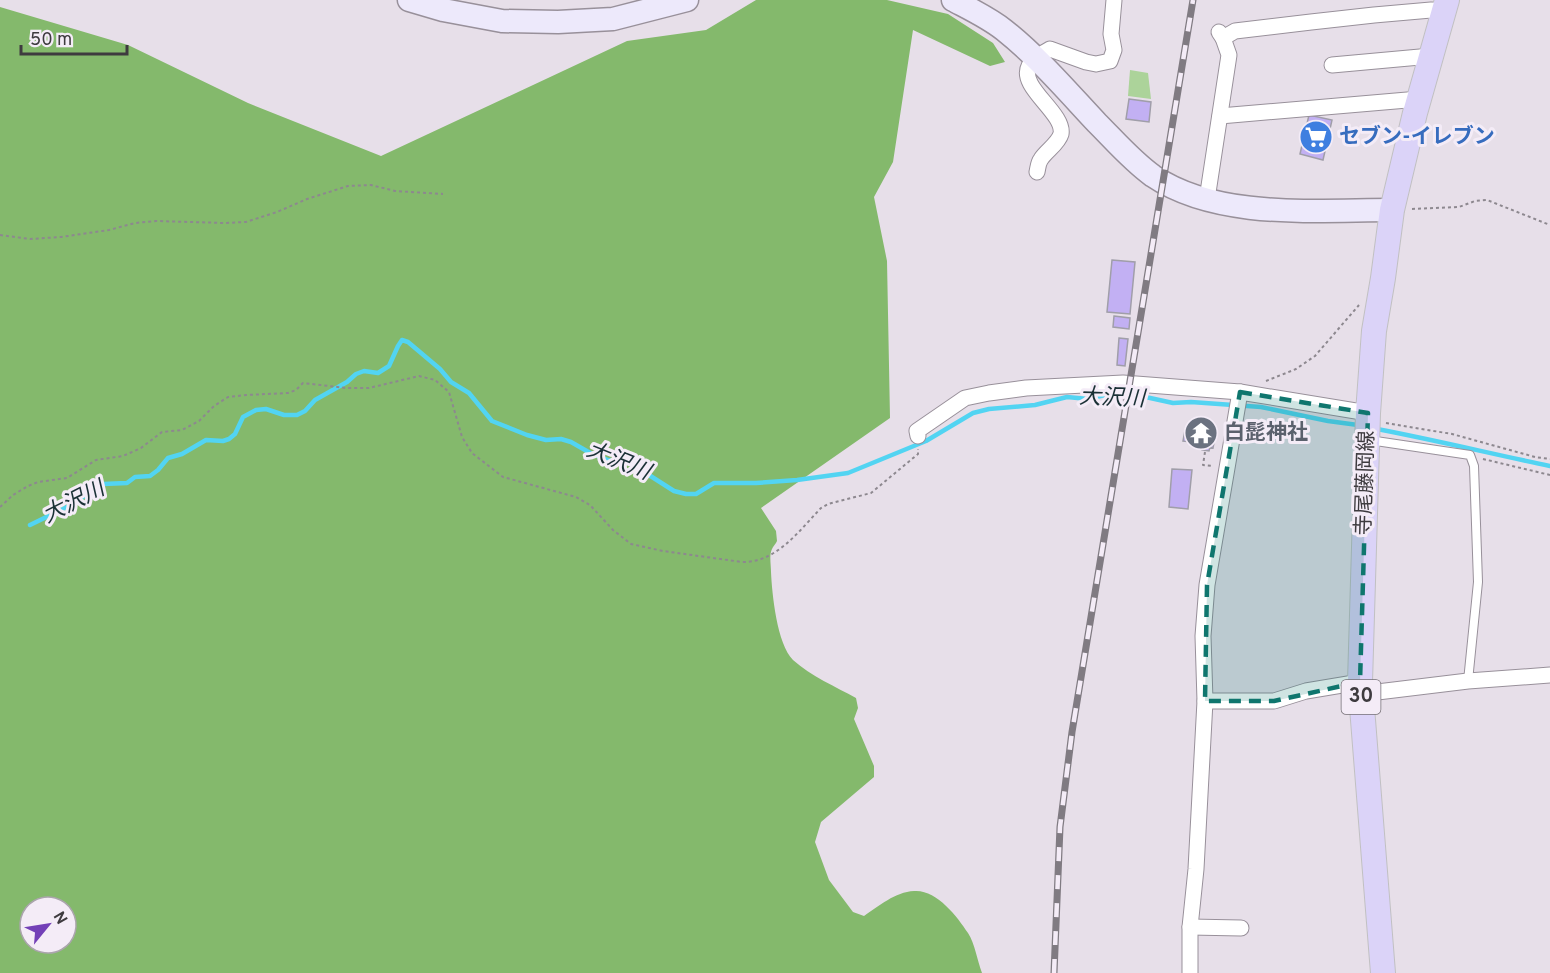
<svg xmlns="http://www.w3.org/2000/svg" width="1550" height="973" viewBox="0 0 1550 973" font-family="Overpass,'Noto Sans JP',sans-serif">
<rect width="100%" height="100%" fill="#e7dfe9"/>
<!-- green -->
<path fill="#acd39a" d="M1130,70L1148,73L1151,99L1128,96Z"/>
<!-- forest -->
<path fill="#84b96c" fill-rule="evenodd" d="M756,0H887L948,14L993,43L1005,62L990,66L913,30L893,162L874,197L887,261L890,418L761,508L776,531L777,541C776,544 773,546 772,549C769,555 771,565 771,572C772,594 777,644 793,660C811,676 836,687 856,698L858,708L854,719L874,766V777L821,822L815,842L829,880L853,912L864,916C879,906 895,892 914,891C936,889 957,916 968,933C975,944 977,960 982,973H0V7L128,45L248,103L381,156L627,41L706,30ZM30,907H66V943H30Z"/>
<g fill="none" stroke-linecap="round" stroke-linejoin="round">
<!-- stream -->
<g stroke="#52d4f2" stroke-width="4.5">
<path d="M1377,429C1435,440 1492,454 1550,466"/>
<path d="M30,525L71,505L92,491L96,486L103,484L127,483L135,477L150,476L158,470L168,458L182,454L206,440L223,441L229,439L235,434L243,417L256,410L266,409L284,415H297L305,411L315,400L347,382L356,374L364,371L378,373L389,366L398,346L402,340L408,342L440,369L451,382L469,393L492,421L527,435L546,440L561,439L571,442L592,454L608,460L627,461L674,491L686,494H696L714,483H756L797,480L848,473L926,441L973,413L989,409L1035,405L1067,397L1088,399L1109,394L1141,396L1173,403L1191,402L1261,407L1328,421L1358,425"/>
</g>
</g>
<!-- building -->
<g fill="#c2b0f3" stroke="#a09ea9" stroke-width="1.5">
<path d="M1129,99L1151,102L1149,122L1126,119Z"/>
<path d="M1309,115L1332,120L1323,160L1300,154Z"/>
<path d="M1112,260L1135,262L1130,314L1107,312Z"/>
<path d="M1114,316L1130,318L1129,329L1113,327Z"/>
<path d="M1119,338L1128,339L1125,366L1117,365Z"/>
<path d="M1205,429L1213,431L1212,437H1215L1213,448L1210,447L1209,451L1202,450L1203,446H1199L1201,435L1204,436Z"/>
<path d="M1185,430L1194,431L1192,442L1183,441Z"/>
<path d="M1172,469L1192,470L1188,509L1169,507Z"/>
</g>
<g fill="none" stroke-linecap="round" stroke-linejoin="round">
<defs>
<path id="lane" d="M1369,440L1470,455L1474,466L1478,582L1468,681"/>
<g id="street">
<path d="M1223,38L1235,31L1311,22L1374,15L1431,10L1444,12"/>
<path d="M1332,65L1431,56"/>
<path d="M1220,116L1419,99"/>
<path d="M1037,172C1038,168 1038,163 1041,159C1046,151 1058,144 1061,134C1065,113 1018,87 1029,66C1033,58 1043,53 1050,49L1086,62L1096,64L1110,61L1114,50L1111,34L1114,0"/>
<path d="M1207,199L1229,55L1223,38L1219,32"/>
<path d="M918,436L917,431L965,398L989,393L1026,388L1123,383L1240,392L1368,413"/>
<path d="M1361,694L1468,681L1550,675"/>
<path d="M1205,701H1274L1306,691L1360,682"/>
<path d="M1190,927L1241,928"/>
<path d="M1190,973V927L1196,869L1205,701L1203,636L1207,585L1240,392"/>
</g>
<g id="secondary">
<path d="M409,0L443,10L502,21L558,22L613,19L687,0"/>
<path d="M953,0C970,9 989,18 1004,30C1038,57 1067,91 1097,123C1115,141 1132,161 1153,176C1218,220 1317,210 1392,210"/>
</g>
<path id="primary" d="M1383,973L1360,682L1368,413L1374,331L1383,278L1392,210L1415,113L1447,0"/>
</defs>
<!-- lane casing -->
<use href="#lane" stroke="#98909a" stroke-width="10"/>
<!-- street casing -->
<use href="#street" stroke="#98909a" stroke-width="17"/>
<!-- secondary casing -->
<use href="#secondary" stroke="#98909a" stroke-width="25"/>
<!-- primary casing -->
<use href="#primary" stroke="#c1c0c2" stroke-width="26"/>
<!-- path -->
<g stroke="#8d888f" stroke-width="2" stroke-dasharray="3 3" stroke-linecap="butt">
<path d="M1412,209L1459,207L1475,201L1487,200L1550,225"/>
<path d="M0,235L30,239L61,237L109,230L135,223L156,221L224,223L246,222L277,212L307,199L348,186L371,185L395,191L443,194"/>
<path d="M1266,381L1296,369L1315,356L1359,305"/>
<path d="M1386,423L1452,434L1535,457L1550,459"/>
<path d="M1205,452L1203,465L1212,466"/>
<path d="M1483,459L1550,475"/>
<path d="M0,507L13,495L28,486L38,482L67,478L96,460L123,456L141,448L162,432L182,430L199,421L214,406L228,397L246,395L288,393L296,390L303,383L346,388H369L419,376L435,380L449,392L462,437L472,453L503,477L576,497L590,505L613,530L631,544L663,551L742,562C776,563 799,531 821,508L828,504L871,493L918,454V449"/>
</g>
<!-- lane -->
<use href="#lane" stroke="#fff" stroke-width="8"/>
<!-- street -->
<use href="#street" stroke="#fff" stroke-width="15"/>
<!-- secondary -->
<use href="#secondary" stroke="#ede9fb" stroke-width="22"/>
<!-- primary -->
<use href="#primary" stroke="#dbd3f8" stroke-width="24"/>
<defs>
<path id="rail" d="M1054,973L1060,827L1072,732L1193,0"/>
</defs>
<!-- rail casing -->
<use href="#rail" stroke="#807b82" stroke-width="7"/>
<!-- rail -->
<use href="#rail" stroke="#f4ecf7" stroke-width="4.5" stroke-dasharray="14" stroke-linecap="butt"/>
</g>
<!-- marked area -->
<path fill="#0f766e" fill-opacity="0.2" stroke="#0f766e" stroke-width="4.5" stroke-dasharray="12 8" stroke-linejoin="round" d="M1240,392L1368,413L1360,682L1274,701H1205L1207,585Z"/>
<!-- icons -->
<defs>
<symbol id="supermarket-disc" viewBox="-11 -11 22 22"><circle r="9.5" fill="#3f7fe0" stroke="#f4ecf7"/><path d="M-6-5.5h2.5l.6 2H6L4.5 2H-2.5L-4.4-4H-6ZM-1.5 3.2a1.3 1.3 0 1 0 .1 0ZM3 3.2a1.3 1.3 0 1 0 .1 0Z" fill="#fff"/></symbol>
<symbol id="temple-disc" viewBox="-11 -11 22 22"><circle r="9.5" fill="#6b7280" stroke="#f4ecf7"/><path d="M0-6L5-2H3V0L6.5 2.5H4V6H1.5V3h-3V6H-4V2.5H-6.5L-3 0V-2H-5Z" fill="#fff"/></symbol>
</defs>
<g fill-rule="evenodd">
<use href="#supermarket-disc" x="1297" y="118" width="38" height="38"/>
<use href="#temple-disc" x="1182" y="414" width="38" height="38"/>
</g>
<g text-anchor="middle" dominant-baseline="central" stroke-width="6" stroke-linejoin="round" paint-order="stroke">
<!-- shield labels -->
<rect fill="#f4ecf7" stroke="#757076" stroke-width="1.5" x="1341.5" y="680" width="39" height="34" rx="4.5"/>
<g font-size="20" font-weight="bold" fill="#3e3b3f">
<text x="1361" y="697">30</text>
</g>
<!-- shop labels -->
<g font-size="21" font-weight="bold" fill="#366cbe" stroke="#f4ecf7" text-anchor="start">
<text x="1339" y="137">セブン-イレブン</text>
</g>
<!-- worship labels -->
<g font-size="21" font-weight="bold" fill="#5b616d" stroke="#f4ecf7" text-anchor="start">
<text x="1224" y="433">白髭神社</text>
</g>
<!-- street labels -->
<g font-size="21" fill="#3e3b3f" stroke="#f4ecf7">
<text transform="translate(1366 483) rotate(-88)">寺尾藤岡線</text>
</g>
<!-- water labels -->
<g font-size="22" font-style="italic" fill="#1a3035" stroke="#f4ecf7">
<text transform="translate(1112 399) rotate(2)">大沢川</text>
<text transform="translate(618 462) rotate(22)">大沢川</text>
<text transform="translate(74 503) rotate(-27)">大沢川</text>
</g>
</g>
<!-- north arrow -->
<g transform="translate(48 925) rotate(60)"><circle r="28" fill="#f4ecf7" stroke="#aba5ad" stroke-width="1.5"/>
<path d="M0-4.5L10 22L0 15L-10 22Z" fill="#7340b7"/>
<text y="-9" font-size="16" font-weight="bold" text-anchor="middle" fill="#3e3b3f">N</text>
</g>
<!-- scale -->
<path d="M21 45v9h106v-9" fill="none" stroke="#3e3b3f" stroke-width="3"/>
<text x="30" y="45" font-size="18" fill="#3e3b3f" stroke="#f4ecf7" stroke-width="4.5" paint-order="stroke">50 m</text>
</svg>
